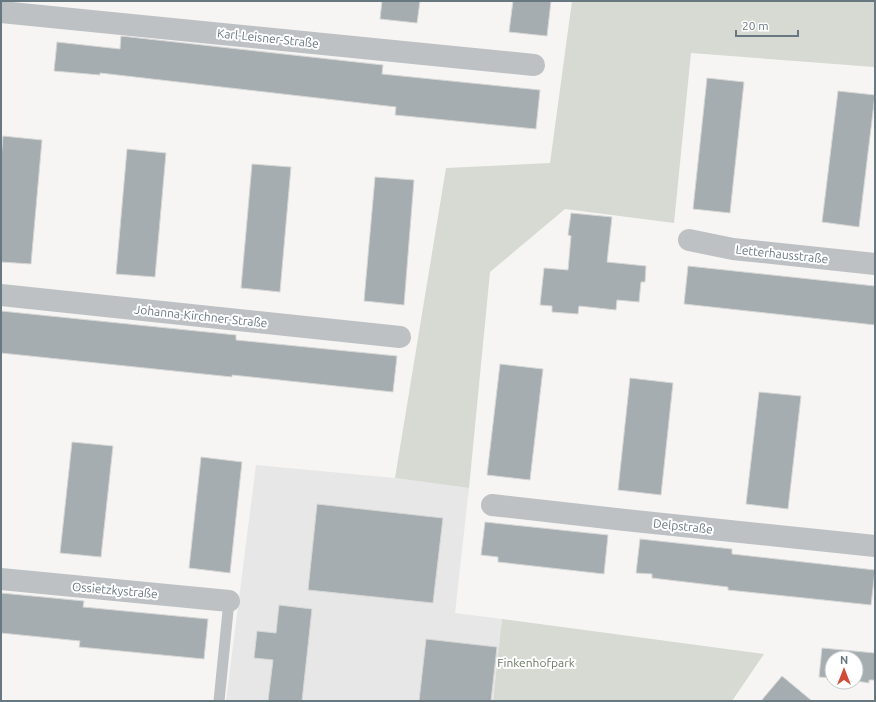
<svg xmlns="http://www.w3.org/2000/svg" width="876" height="702" viewBox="0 0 876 702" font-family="Ubuntu,sans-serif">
<rect width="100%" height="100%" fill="#f6f5f3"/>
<!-- built -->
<path fill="#e6e7e6" d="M256,465L395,478L469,488L455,613L502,619L493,701H226Z"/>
<!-- green -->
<g fill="#d6dad2">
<path d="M572,1H875V56L874,67L691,53L674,223L565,209L490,272L469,488L395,478L446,168L550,163Z"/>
<path d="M502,619L764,654L732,701H493Z"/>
</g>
<!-- building -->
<g fill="#a5adb1" stroke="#d7d7d5">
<path d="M382,1H420L417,23L380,19Z"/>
<path d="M513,1H551L547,36L509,32Z"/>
<path d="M121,36L383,65L382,74L540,90L536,129L395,115L396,107L100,73V75L54,71L57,42L120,49Z"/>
<path d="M707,78L744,82L730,213L693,209Z"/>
<path d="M838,91L875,95L859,227L822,222Z"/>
<path d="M3,136L42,140L31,264L1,262V159Z"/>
<path d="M127,149L166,153L155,277L116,274Z"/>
<path d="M252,164L291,167L280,292L241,288Z"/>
<path d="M375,177L414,180L404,305L364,301Z"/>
<path d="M571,213L612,217L607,262L646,266L645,282H641L639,302L617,300L616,310L579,306L578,314L552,312V306L540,305L544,268L568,270L571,236L568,235Z"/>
<path d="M688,266L875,286V325L684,304Z"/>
<path d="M1,311L236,335V340L397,356L393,392L232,375V377L1,353Z"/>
<path d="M500,364L543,369L530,480L487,475Z"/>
<path d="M630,378L673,383L661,495L618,490Z"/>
<path d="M759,392L801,396L788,509L746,504Z"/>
<path d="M72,442L113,446L101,557L60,553Z"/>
<path d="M201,457L242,462L230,573L189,568Z"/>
<path d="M317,504L443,518L433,603L308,590Z"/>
<path d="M485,522L608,535L604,574L498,562V557L481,555Z"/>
<path d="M640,539L732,549V554L875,570L871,605L728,590V587L652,578V574L636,573Z"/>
<path d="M1,593L84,601L83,607L208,619L204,659L79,647L80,641L1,633Z"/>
<path d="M279,605L312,609L302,701H268L273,660L254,658L257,631L276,633Z"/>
<path d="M426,639L497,647L491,701H419Z"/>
<path d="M822,648L875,653V680H869V683L856,681V658H832V678L819,677Z"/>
<path d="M782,676L812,701H761Z"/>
</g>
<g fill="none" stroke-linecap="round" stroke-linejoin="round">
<!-- lane -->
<path stroke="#bdc1c4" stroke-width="11" d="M219,701L229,601"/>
<!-- street -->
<g stroke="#bdc1c4" stroke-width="22">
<path d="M1,12L534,65"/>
<path d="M689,240L733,249L875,264"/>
<path d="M1,295L400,337"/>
<path d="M492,505L625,520L875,546"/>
<path d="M1,579L229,601"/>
</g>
</g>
<g text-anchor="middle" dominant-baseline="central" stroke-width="4" stroke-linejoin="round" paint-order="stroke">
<!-- street labels -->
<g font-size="12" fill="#687880" stroke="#fff">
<text transform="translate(268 38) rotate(6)">Karl-Leisner-Straße</text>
<text transform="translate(782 254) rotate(6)">Letterhausstraße</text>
<text transform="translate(201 316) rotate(6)">Johanna-Kirchner-Straße</text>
<text transform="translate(683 526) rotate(6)">Delpstraße</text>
<text transform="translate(115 590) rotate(5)">Ossietzkystraße</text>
</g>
<!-- park labels -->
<g font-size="12" fill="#6b7866" stroke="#fff">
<text x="536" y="662">Finkenhofpark</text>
</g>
</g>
<!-- border -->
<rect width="876" height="702" fill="none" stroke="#687880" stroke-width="4"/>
<!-- north arrow -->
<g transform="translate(844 670)"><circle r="19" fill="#ffffff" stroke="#c3c9cc"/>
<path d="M0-3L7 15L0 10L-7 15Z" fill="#d04c38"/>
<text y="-6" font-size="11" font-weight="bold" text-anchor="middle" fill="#687880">N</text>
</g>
<!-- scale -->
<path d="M736 30v6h62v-6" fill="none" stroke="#687880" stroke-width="2"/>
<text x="742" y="30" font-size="12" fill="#687880" stroke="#ffffff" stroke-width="3" paint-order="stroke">20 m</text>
</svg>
